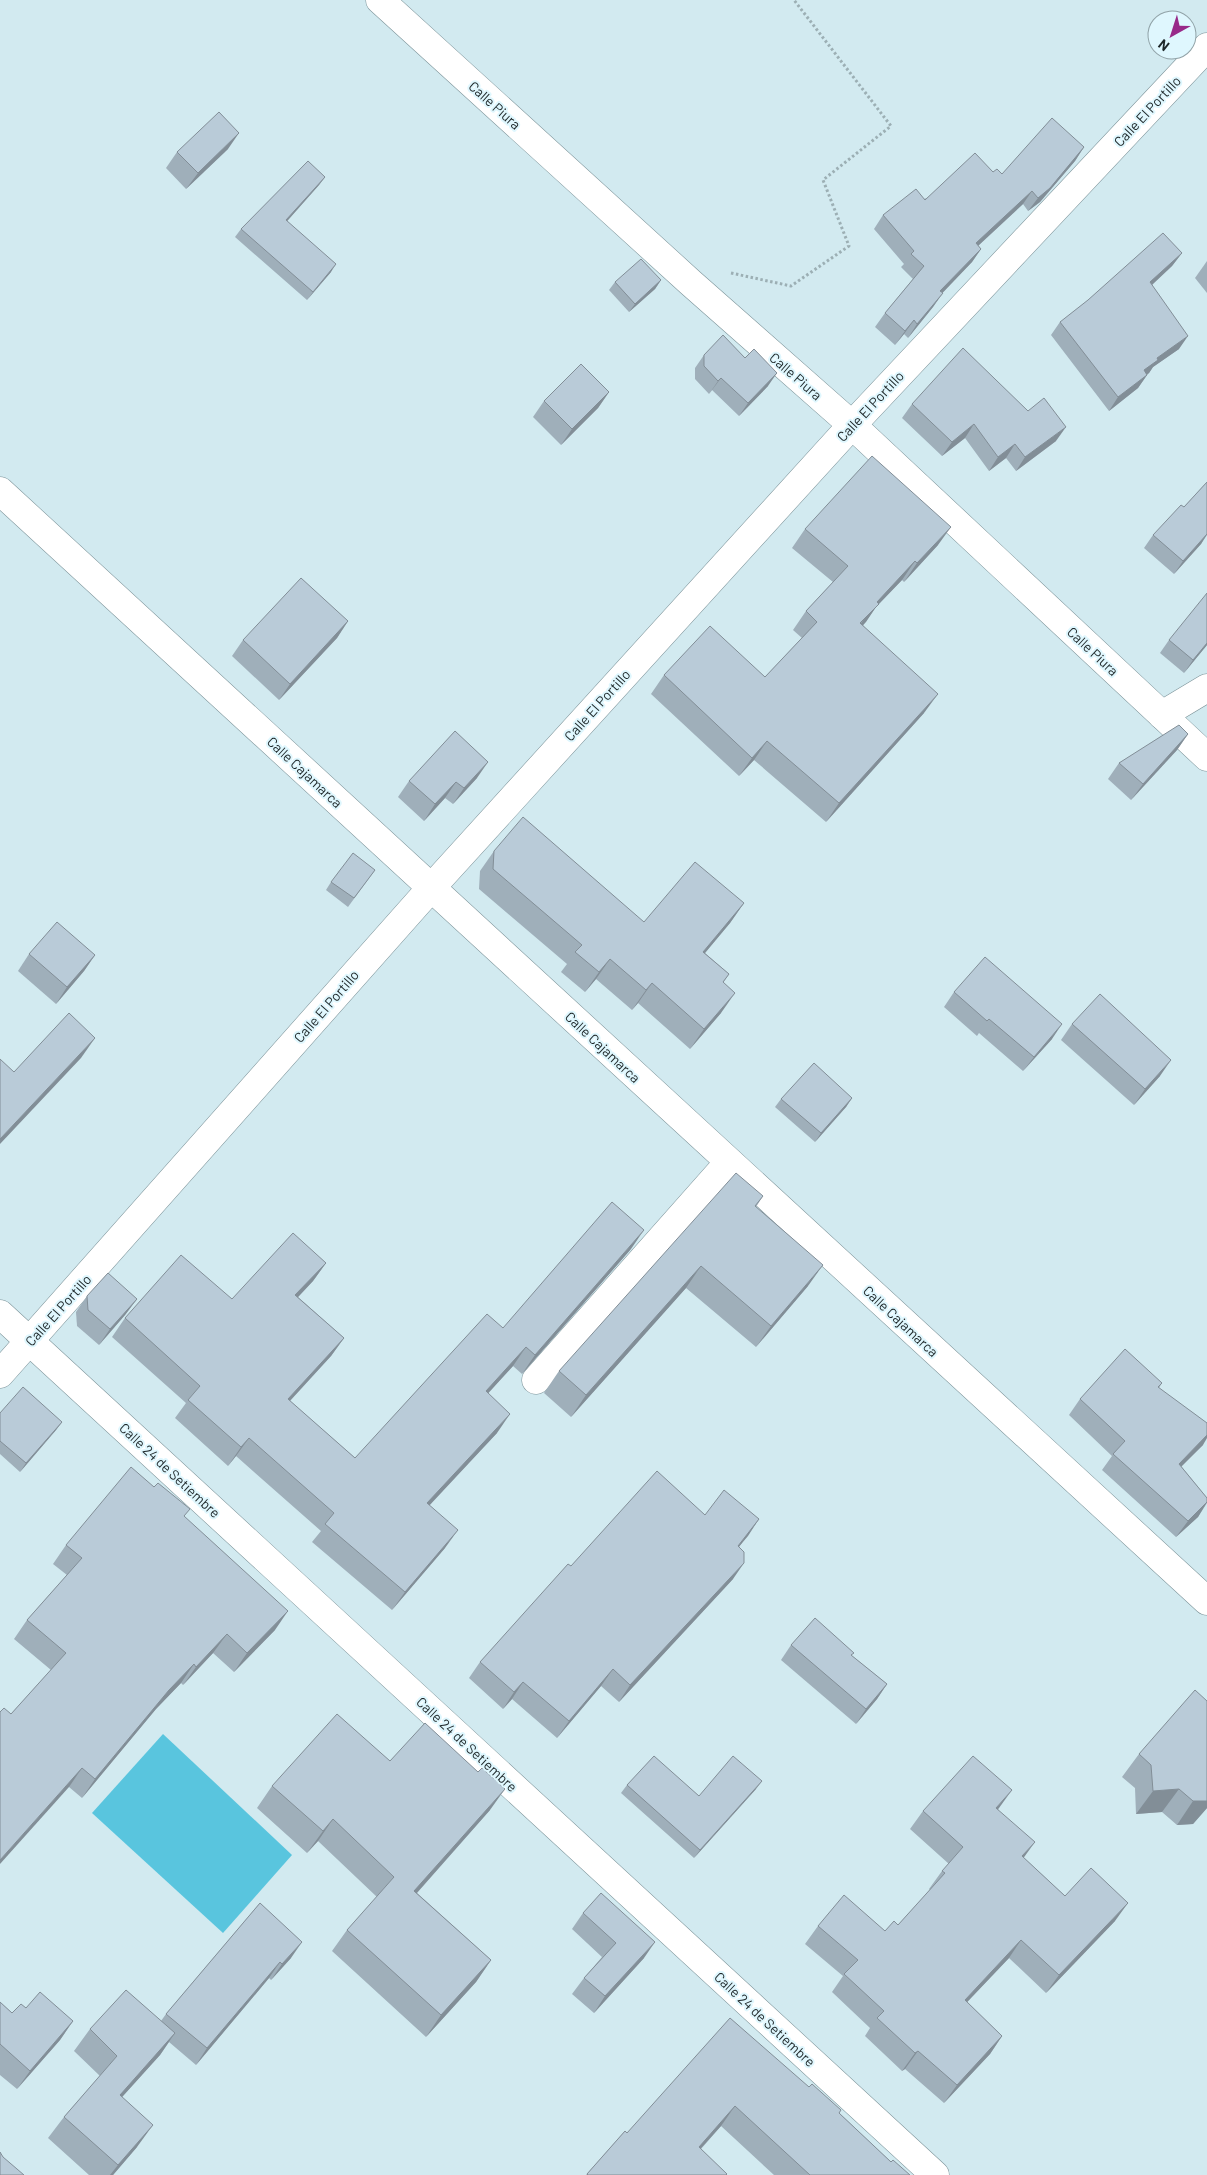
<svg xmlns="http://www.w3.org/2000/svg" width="1207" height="2175" viewBox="0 0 1207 2175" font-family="Barlow,sans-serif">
<rect width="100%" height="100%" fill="#d2eaf0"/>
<!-- green -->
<path fill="#59c5de" d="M163,1734L292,1855L223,1933L92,1813Z"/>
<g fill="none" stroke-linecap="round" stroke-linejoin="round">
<defs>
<g id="minor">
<path d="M380,0L691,283L852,425L1207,757"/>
<path d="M0,491L1207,1601"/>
<path d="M1162,715L1207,688"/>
<path d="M0,1374L431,888L852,425L1207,47"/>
<path d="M536,1380L729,1162"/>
</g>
<path id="tertiary" d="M0,1314L935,2175"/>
</defs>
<!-- minor casing -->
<use href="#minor" stroke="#7b9298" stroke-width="29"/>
<!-- tertiary casing -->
<use href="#tertiary" stroke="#7b9298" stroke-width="29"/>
<!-- path -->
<path stroke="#9cafb4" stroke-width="3" stroke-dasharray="2.5 2.5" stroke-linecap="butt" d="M731,273L791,286L849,246L823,180L891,126L794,0"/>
<!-- minor -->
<use href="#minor" stroke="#fff" stroke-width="28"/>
<!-- tertiary -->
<use href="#tertiary" stroke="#fff" stroke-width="28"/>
</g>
<!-- wall -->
<g fill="#9fafba">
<path d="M1084,147L1075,161L1040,202L1028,211L1023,204L978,246L981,249L972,262L942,293L933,307L908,338L904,334L895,345L875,327L885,313L913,279L901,267L904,264L874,229L883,215L993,172L1002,174Z"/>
<path d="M228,149L186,189L166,168L177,152Z"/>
<path d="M325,177L319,185L287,221L331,272L307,300L235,237L241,229Z"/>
<path d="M1182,253L1172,266L1152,285L1179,349L1153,367L1149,373L1147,375L1138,388L1109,411L1051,335L1060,322Z"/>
<path d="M1207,261V293L1195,278Z"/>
<path d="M661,280L655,289L629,312L609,290L615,282Z"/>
<path d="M704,355L745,358L768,386L739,416L712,390L709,394L695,379V368Z"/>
<path d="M609,392L598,408L561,445L533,417L544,401Z"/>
<path d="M912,404L1056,441L1016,471L1006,458L989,471L965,438L942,456L902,418Z"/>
<path d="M1207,482V535L1201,544L1174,574L1144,548L1153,535L1184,507Z"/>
<path d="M805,529L938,545L904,582L902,580L876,607L863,625L924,713L826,822L754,760L739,776L651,694L664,675L765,677L802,638L793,630L806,611L833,582L792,548Z"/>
<path d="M348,621L337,638L279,700L232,656L243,640Z"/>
<path d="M1169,640L1207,645L1184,673L1160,653Z"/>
<path d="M1188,734L1177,750L1131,800L1108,779L1119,763Z"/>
<path d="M477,778L453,804L445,798L424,821L398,797L409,781Z"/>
<path d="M494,851L644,922L744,903L730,923L705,953L729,974L723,983L721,1013L690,1049L638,1003L632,1010L596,979L585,992L561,972L567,964L479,889L480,871Z"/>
<path d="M375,870L348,907L326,890L331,882Z"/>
<path d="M29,954L95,955L84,971L56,1004L18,971Z"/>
<path d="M954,992L1052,1039L1023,1071L979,1033L977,1036L944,1007Z"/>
<path d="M1072,1024L1160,1076L1134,1105L1061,1040Z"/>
<path d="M852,1098L846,1107L815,1142L775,1107L781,1099Z"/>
<path d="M763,1196L756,1207L808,1286L756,1347L686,1288L571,1417L544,1393L559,1371Z"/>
<path d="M631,1249L522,1374L513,1366L488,1393L497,1433L429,1505L445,1548L392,1610L312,1542L321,1531L236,1456L228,1466L175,1418L186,1403L112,1337L125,1318L232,1299L326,1263L313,1281L298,1297L344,1338L331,1356L290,1401L355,1458L503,1328Z"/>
<path d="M87,1296L137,1299L125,1315L99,1345L77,1326L76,1312Z"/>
<path d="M1162,1383L1159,1388L1203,1445L1181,1466L1207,1498V1503L1198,1517L1176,1537L1102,1470L1112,1456L1069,1415L1080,1399Z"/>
<path d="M0,1413L62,1422L56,1430L20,1472L0,1454Z"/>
<path d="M705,1515L759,1519L739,1547L733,1579L619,1702L601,1686L557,1738L512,1699L503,1709L469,1678L480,1662L571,1566Z"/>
<path d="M185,1517L275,1630L234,1672L213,1653L183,1685L181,1683L156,1709L82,1798L69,1787L11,1714L51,1670L14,1639L27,1620L67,1575L53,1564L66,1545Z"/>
<path d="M791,1645L852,1656L887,1684L877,1699L856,1724L781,1660Z"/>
<path d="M1207,1701V1808L1193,1824L1177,1825L1162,1812L1136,1814L1135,1788L1122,1777L1139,1754Z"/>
<path d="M390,1761L490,1810L417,1893L491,1960L476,1982L426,2037L332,1951L347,1930L377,1897L318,1841L307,1853L257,1808L272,1786Z"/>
<path d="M627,1785L699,1796L756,1789L694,1858L621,1793Z"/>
<path d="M998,1809L1024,1858L1065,1896L1115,1921L1046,1993L1009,1958L967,2002L1002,2036L990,2054L944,2103L905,2069L902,2071L865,2036L870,2028L832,1992L843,1976L805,1944L818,1926L885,1931L898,1925L930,1890L929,1889L942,1871L949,1864L910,1829L923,1811Z"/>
<path d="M260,1903L291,1958L271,1980L269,1978L196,2065L169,2042L160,2055L122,2097L137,2147L113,2175H89L48,2138L64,2117L100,2076L74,2051L90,2029L161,2021L166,2014Z"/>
<path d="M583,1913L644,1958L594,2013L572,1994L584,1978L602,1957L572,1929Z"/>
<path d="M0,2002L12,2013L26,2008L73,2021L60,2040L17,2089L0,2075Z"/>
<path d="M809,2087L841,2110L839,2113L891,2162L910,2175H774L721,2126L701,2149L726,2175H586L625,2131L627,2133Z"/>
</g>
<!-- shaded-wall -->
<g fill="#828e97">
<path d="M239,133L228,149L186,189L198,173Z"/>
<path d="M1084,147L1075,161L1040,202L1028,211L1038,198Z"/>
<path d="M325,177L319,185L281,228L286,220Z"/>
<path d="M1032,191L1023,204L966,257L976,243Z"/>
<path d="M981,249L972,262L931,305L940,291Z"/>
<path d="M1182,253L1172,266L1141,295L1150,282Z"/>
<path d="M336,264L331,272L307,300L313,292Z"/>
<path d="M661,280L655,289L629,312L635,304Z"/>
<path d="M943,293L933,307L908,338L917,324Z"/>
<path d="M914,320L904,334L895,345L905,331Z"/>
<path d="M1188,336L1179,349L1153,367L1149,373L1134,383L1144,370L1157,358Z"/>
<path d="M777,373L768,386L739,416L748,403Z"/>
<path d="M1147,375L1138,388L1109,411L1118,397Z"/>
<path d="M721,378L709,394L718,381Z"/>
<path d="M609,392L598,408L561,445L572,429Z"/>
<path d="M974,424L965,438L942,456L952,442Z"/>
<path d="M1066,427L1056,441L1016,471L1025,457Z"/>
<path d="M1015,444L1006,458L989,471L998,457Z"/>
<path d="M951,527L938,545L904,582L917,563Z"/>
<path d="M1207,534L1201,544L1174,574L1183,561Z"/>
<path d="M915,561L902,580L876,607L866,622L847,642L877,602Z"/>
<path d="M348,621L337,638L279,700L290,684Z"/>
<path d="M1207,643V645L1184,673L1193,660Z"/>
<path d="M938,694L924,713L826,822L839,803Z"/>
<path d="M1188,734L1177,750L1131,800L1143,784Z"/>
<path d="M767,741L754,760L739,776L752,758Z"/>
<path d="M488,762L477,778L453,804L464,788Z"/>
<path d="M456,782L445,798L424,821L435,804Z"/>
<path d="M744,903L730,923L689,972L703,952Z"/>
<path d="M95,955L84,971L56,1004L67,987Z"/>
<path d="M610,959L596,979L585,992L599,972Z"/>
<path d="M652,983L638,1003L632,1010L646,990Z"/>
<path d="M735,993L721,1013L690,1049L704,1029Z"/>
<path d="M1062,1024L1052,1039L1023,1071L1034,1057Z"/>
<path d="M95,1038L81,1058L0,1144V1139Z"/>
<path d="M1171,1060L1160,1076L1134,1105L1145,1089Z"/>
<path d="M852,1098L846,1107L815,1142L821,1133Z"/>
<path d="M644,1230L631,1249L522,1374L535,1355Z"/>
<path d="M326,1263L313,1281L283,1313L295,1295Z"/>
<path d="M823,1265L808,1286L756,1347L771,1326Z"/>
<path d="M701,1266L686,1288L571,1417L586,1395Z"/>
<path d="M137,1299L125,1315L99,1345L110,1329Z"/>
<path d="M344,1338L331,1356L275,1417L288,1399Z"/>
<path d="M526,1347L513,1366L473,1410L486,1391Z"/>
<path d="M510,1414L497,1433L414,1522L427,1503Z"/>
<path d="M62,1422L56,1430L20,1472L26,1463Z"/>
<path d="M1207,1435V1438L1203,1445L1168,1480L1179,1464Z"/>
<path d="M249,1438L236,1456L228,1466L241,1447Z"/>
<path d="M1207,1502L1198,1517L1176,1537L1188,1521Z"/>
<path d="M759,1519L748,1536L726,1562L738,1546Z"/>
<path d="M458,1530L445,1548L392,1610L405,1592Z"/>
<path d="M744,1563L733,1579L619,1702L630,1685Z"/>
<path d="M288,1611L275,1630L234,1672L247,1653Z"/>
<path d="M227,1634L213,1653L183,1685L196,1667Z"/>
<path d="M194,1664L181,1683L156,1709L82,1798L95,1779L169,1690Z"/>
<path d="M613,1669L601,1686L557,1738L569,1721Z"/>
<path d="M523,1682L512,1699L503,1709L514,1692Z"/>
<path d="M887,1684L877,1699L856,1724L866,1709Z"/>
<path d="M82,1768L69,1787L0,1864V1860Z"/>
<path d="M762,1781L756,1789L694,1858L700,1850Z"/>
<path d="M505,1789L490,1810L399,1913L414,1891Z"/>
<path d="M1179,1789L1162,1812L1136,1814L1153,1791Z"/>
<path d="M1012,1790L999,1808L984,1826L996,1808Z"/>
<path d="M1193,1801H1207V1808L1193,1824L1177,1825Z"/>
<path d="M333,1819L318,1841L307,1853L323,1831Z"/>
<path d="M1035,1842L1022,1860V1856Z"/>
<path d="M1128,1903L1115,1921L1046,1993L1059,1975Z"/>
<path d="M1021,1940L1009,1958L952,2018L965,2000Z"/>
<path d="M302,1942L291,1958L271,1980L282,1964Z"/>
<path d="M655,1942L644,1958L594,2013L605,1996Z"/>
<path d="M491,1960L476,1982L426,2037L441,2015Z"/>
<path d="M280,1962L269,1978L196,2065L207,2048Z"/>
<path d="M73,2021L60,2040L17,2089L30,2071Z"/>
<path d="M175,2033L160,2055L104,2117L120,2095Z"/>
<path d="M1002,2036L990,2054L944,2103L957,2085Z"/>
<path d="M918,2051L905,2069L902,2071L915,2053Z"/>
<path d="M735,2106L721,2126L684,2167L699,2147Z"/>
<path d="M153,2125L137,2147L113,2175H110L118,2165Z"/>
</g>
<!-- building -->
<g fill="#b9cbd8" stroke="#828e97">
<path d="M219,112L239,133L198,173L177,152Z"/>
<path d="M1052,118L1084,147L1050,188L1038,198L1032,191L976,243L981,249L940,291L943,293L917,324L914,320L905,331L885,313L924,266L911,254L914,251L883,215L916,189L925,200L975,153L993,172L997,169L1002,174Z"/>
<path d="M308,161L325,177L286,220L336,264L313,292L241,229Z"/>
<path d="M1163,233L1182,253L1150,282L1188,336L1157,358L1158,360L1144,370L1147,375L1118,397L1060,322L1088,300Z"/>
<path d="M641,259L661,280L635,304L615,282Z"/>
<path d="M723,335L745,358L754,349L777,373L748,403L721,378L718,381L704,366V355Z"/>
<path d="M963,348L1028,411L1044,398L1066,427L1025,457L1015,444L998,457L974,424L952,442L912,404Z"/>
<path d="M581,364L609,392L572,429L544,401Z"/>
<path d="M872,456L951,527L917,563L915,561L877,602L879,604L860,623L938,694L839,803L767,741L752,758L664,675L710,626L765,677L817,622L806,611L848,566L805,529Z"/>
<path d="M1207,482V534L1183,561L1153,535L1181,505L1184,507Z"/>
<path d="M301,578L348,621L290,684L243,640Z"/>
<path d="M1207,593V643L1193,660L1169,640Z"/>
<path d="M1179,725L1188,734L1143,784L1119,763Z"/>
<path d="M455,731L488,762L464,788L456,782L435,804L409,781Z"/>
<path d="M523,817L644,922L695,862L744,903L703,952L729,974L723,982L735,993L704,1029L652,983L646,990L610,959L599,972L575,952L582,945L493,869L494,851Z"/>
<path d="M353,853L375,870L354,898L331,882Z"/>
<path d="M57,922L95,955L67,987L29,954Z"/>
<path d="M985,957L1062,1024L1034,1057L989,1019L987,1021L954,992Z"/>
<path d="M1100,994L1171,1060L1145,1089L1072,1024Z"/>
<path d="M69,1013L95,1038L0,1139V1059L14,1072Z"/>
<path d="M814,1063L852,1098L821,1133L781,1099Z"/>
<path d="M736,1173L763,1196L755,1206L823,1265L771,1326L701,1266L586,1395L559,1371Z"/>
<path d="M612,1202L644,1230L535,1355L526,1347L486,1391L510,1414L427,1503L458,1530L405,1592L325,1524L334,1513L249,1438L241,1447L188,1400L200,1386L125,1318L181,1255L232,1299L293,1233L326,1263L295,1295L344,1338L288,1399L355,1458L487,1314L503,1328Z"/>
<path d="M108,1273L137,1299L110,1329L88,1310L87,1296Z"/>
<path d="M1125,1349L1162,1383L1158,1387L1207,1423V1435L1179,1464L1207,1498V1502L1188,1521L1113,1454L1125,1441L1080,1399Z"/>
<path d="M23,1387L62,1422L26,1463L0,1441V1413Z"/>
<path d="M131,1467L154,1487L158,1483L190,1509L184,1516L288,1611L247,1653L227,1634L196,1667L194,1664L169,1690L95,1779L82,1768L0,1860V1712L4,1708L11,1714L66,1653L27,1620L82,1558L66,1545Z"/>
<path d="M657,1471L705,1515L724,1490L759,1519L738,1546L744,1552V1563L630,1685L613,1669L569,1721L523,1682L514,1692L480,1662L568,1564L571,1566Z"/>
<path d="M815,1618L854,1653L851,1655L887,1684L866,1709L791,1645Z"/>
<path d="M1195,1690L1207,1701V1801H1193L1179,1789L1153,1791L1151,1765L1139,1754Z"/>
<path d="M337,1714L390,1761L425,1723L478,1772L482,1768L505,1789L414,1891L491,1960L441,2015L347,1930L394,1877L333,1819L323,1831L272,1786Z"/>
<path d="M654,1756L699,1796L733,1756L762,1781L700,1850L627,1785Z"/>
<path d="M973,1756L1012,1790L996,1808L1035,1842L1022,1856L1065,1896L1091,1868L1128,1903L1059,1975L1021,1940L965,2000L1002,2036L957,2085L918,2051L915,2053L877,2018L884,2011L844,1974L858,1960L818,1926L844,1895L885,1931L894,1921L898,1925L945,1873L942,1871L963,1847L923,1811Z"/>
<path d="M601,1893L655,1942L605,1996L584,1978L616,1943L583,1913Z"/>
<path d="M260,1903L302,1942L282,1964L280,1962L207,2048L166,2014Z"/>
<path d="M126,1990L175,2033L120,2095L153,2125L118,2165L64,2117L117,2056L90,2029Z"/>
<path d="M40,1992L73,2021L30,2071L0,2044V2002L12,2013L21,2004L26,2008Z"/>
<path d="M730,2018L809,2087L812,2084L841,2110L839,2113L891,2162L893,2160L910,2175H810L735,2106L699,2147L727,2174L726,2175H588L587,2174L625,2131L627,2133Z"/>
<path d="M0,2152L3,2157L24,2175H0Z"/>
</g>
<g text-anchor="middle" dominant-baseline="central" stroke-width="4" stroke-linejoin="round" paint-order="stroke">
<!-- street labels -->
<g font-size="14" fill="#1d2628" stroke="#dff7fe">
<text transform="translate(495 105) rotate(42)">Calle Piura</text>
<text transform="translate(1147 111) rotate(-47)">Calle El Portillo</text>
<text transform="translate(796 376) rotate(41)">Calle Piura</text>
<text transform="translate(870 406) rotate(-47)">Calle El Portillo</text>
<text transform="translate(1093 651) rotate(43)">Calle Piura</text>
<text transform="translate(597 705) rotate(-48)">Calle El Portillo</text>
<text transform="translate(305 772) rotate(43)">Calle Cajamarca</text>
<text transform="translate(326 1006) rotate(-49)">Calle El Portillo</text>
<text transform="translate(603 1047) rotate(43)">Calle Cajamarca</text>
<text transform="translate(58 1310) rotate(-48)">Calle El Portillo</text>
<text transform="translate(901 1321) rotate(43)">Calle Cajamarca</text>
<text transform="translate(170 1470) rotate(43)">Calle 24 de Setiembre</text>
<text transform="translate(467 1744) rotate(43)">Calle 24 de Setiembre</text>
<text transform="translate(765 2019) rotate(43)">Calle 24 de Setiembre</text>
</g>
</g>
<!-- north arrow -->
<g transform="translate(1172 35) rotate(219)"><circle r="24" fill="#dff7fe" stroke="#91a3a8"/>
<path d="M0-4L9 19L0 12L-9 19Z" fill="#982989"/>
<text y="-8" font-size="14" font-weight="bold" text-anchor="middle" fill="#1d2628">N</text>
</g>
</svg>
